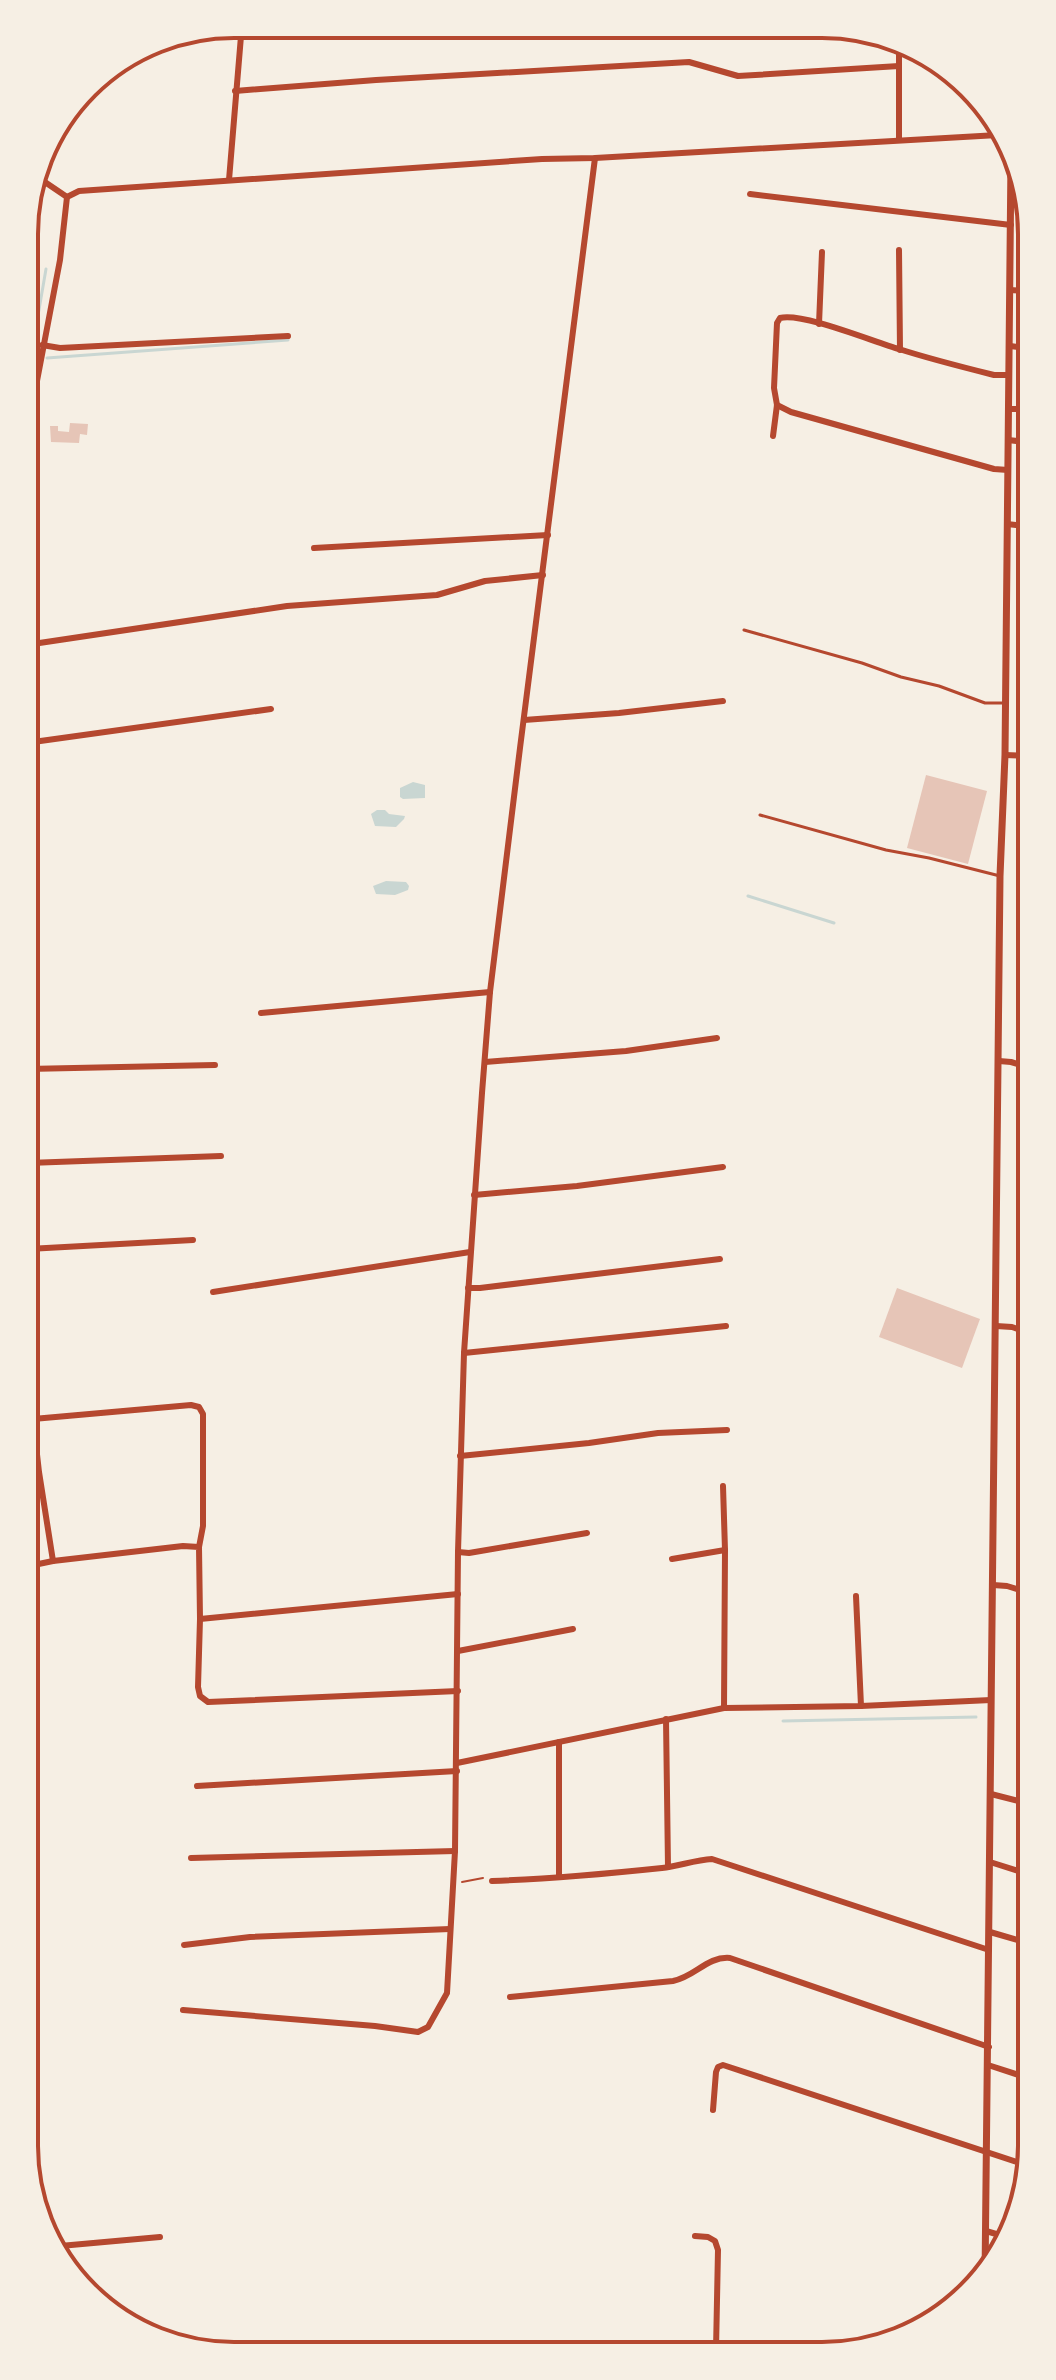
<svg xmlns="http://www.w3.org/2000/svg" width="1056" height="2380" viewBox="0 0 1056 2380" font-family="'Public Sans',sans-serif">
<rect width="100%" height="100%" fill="#f6efe4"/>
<!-- water -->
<g fill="#c9d6d2">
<path d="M413,782L425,785V798L403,799L400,797V788Z"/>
<path d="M377,810H385L389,814L405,816L404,819L396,827L375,826L371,814Z"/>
<path d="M386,881L406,882L409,886L408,890L395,895L376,894L373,886Z"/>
</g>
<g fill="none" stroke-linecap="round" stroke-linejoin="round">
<!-- stream -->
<g stroke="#c9d6d2" stroke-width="3">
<path d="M47,358L288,340"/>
<path d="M30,362L46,269"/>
<path d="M25,379V388"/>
<path d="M748,896L834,923"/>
<path d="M783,1721L976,1717"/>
</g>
</g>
<!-- building -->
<g fill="#e6c5b7">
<path d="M70,423L88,424L87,435L80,434L79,443L51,442L50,426H58V431L69,432Z"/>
<path d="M926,775L987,791L968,864L907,848Z"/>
<path d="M897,1288L980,1319L962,1368L879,1337Z"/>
</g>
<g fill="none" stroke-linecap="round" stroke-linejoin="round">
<!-- path -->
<path stroke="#b5482f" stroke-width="2" d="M462,1882L483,1878"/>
<!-- service -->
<g stroke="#b5482f" stroke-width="3">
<path d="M744,630L862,663L901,677L939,686L985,703H1005"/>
<path d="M760,815L886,850L929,858L1000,876"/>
</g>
<!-- minor -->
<g stroke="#b5482f" stroke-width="6">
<path d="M899,46V140"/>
<path d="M235,91L376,80L689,62L738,76L899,66"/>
<path d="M229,180L242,24"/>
<path d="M750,194L1011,225"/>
<path d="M1011,194L1025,193"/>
<path d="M67,197L79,191L542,159L595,158L998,135"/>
<path d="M899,250L900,350"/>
<path d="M1010,290L1025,291"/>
<path d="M819,324L822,252"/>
<path d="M42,345L60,348L288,336"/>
<path d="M1010,346L1025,348"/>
<path d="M25,371L38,369"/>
<path d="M777,405L791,412L994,469L1008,470"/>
<path d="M1009,409H1026"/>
<path d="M773,436L777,405L774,388L777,323L780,318C802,312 874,342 899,349C930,359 962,367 994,375H1009"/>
<path d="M1008,440L1026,442"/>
<path d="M25,444L60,260L67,197L36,176"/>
<path d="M1007,524L1026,526"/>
<path d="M314,548L548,535"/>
<path d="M26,645L287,606L437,595L485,581L543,575"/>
<path d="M524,720L619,713L723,701"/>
<path d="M26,743L271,709"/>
<path d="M1005,755L1027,756"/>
<path d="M261,1013L490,992"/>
<path d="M999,1061L1011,1062L1028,1067"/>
<path d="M485,1062L626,1051L717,1038"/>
<path d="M27,1069L215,1065"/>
<path d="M28,1163L221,1156"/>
<path d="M474,1195L577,1186L723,1167"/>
<path d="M28,1249L193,1240"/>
<path d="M468,1288H480L720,1259"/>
<path d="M213,1292L470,1252"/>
<path d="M996,1326L1012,1327L1029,1333"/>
<path d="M464,1353L726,1326"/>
<path d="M29,1417L33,1419L191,1405L199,1407L203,1414V1526L199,1547"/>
<path d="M33,1419L39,1472L53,1561"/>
<path d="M460,1456L589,1443L658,1433L727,1430"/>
<path d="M723,1486L725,1550L724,1708"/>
<path d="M458,1552L469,1553L587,1533"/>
<path d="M672,1559L725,1550"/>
<path d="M29,1566L53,1561L183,1546L199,1547L200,1619L198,1687L200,1696L208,1702L458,1691"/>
<path d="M993,1585L1007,1586L1030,1593"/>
<path d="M856,1596L861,1706"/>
<path d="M200,1619L458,1594"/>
<path d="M458,1651L573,1629"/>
<path d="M666,1719L668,1867"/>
<path d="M457,1763L724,1708L861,1706L991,1700"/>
<path d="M197,1786L457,1771"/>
<path d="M991,1794L1030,1804"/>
<path d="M191,1858L455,1851"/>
<path d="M990,1862L1031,1875"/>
<path d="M559,1877V1742"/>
<path d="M492,1881C549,1879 605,1874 662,1868C679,1866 695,1860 712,1859L989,1950"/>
<path d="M990,1932L1031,1944"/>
<path d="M184,1945L250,1937L450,1929"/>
<path d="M510,1997L673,1981C695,1977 707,1956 730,1958L989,2047"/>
<path d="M183,2010L375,2026L418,2032L428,2027L447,1993L455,1851L458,1552L464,1353L482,1093L490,992L520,748L595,158"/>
<path d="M988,2065L1031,2079"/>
<path d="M713,2110L716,2072L718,2067L723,2065L1029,2166"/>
<path d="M986,2231L1003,2236"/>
<path d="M695,2236L708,2237L715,2241L718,2250L716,2350"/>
<path d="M60,2246L160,2237"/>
</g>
<!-- tertiary -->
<path stroke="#b5482f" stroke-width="7" d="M985,2277L1000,876L1005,755L1011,158"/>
</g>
<!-- crop -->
<path d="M0 0H1056V2380H0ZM234 38H822A196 196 0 0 1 1018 234V2146A196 196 0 0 1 822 2342H234A196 196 0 0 1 38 2146V234A196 196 0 0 1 234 38Z" fill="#f6efe4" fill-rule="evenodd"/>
<path fill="none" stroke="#b5482f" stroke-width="4" d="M234 38H822A196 196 0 0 1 1018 234V2146A196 196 0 0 1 822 2342H234A196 196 0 0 1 38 2146V234A196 196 0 0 1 234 38Z"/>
</svg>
